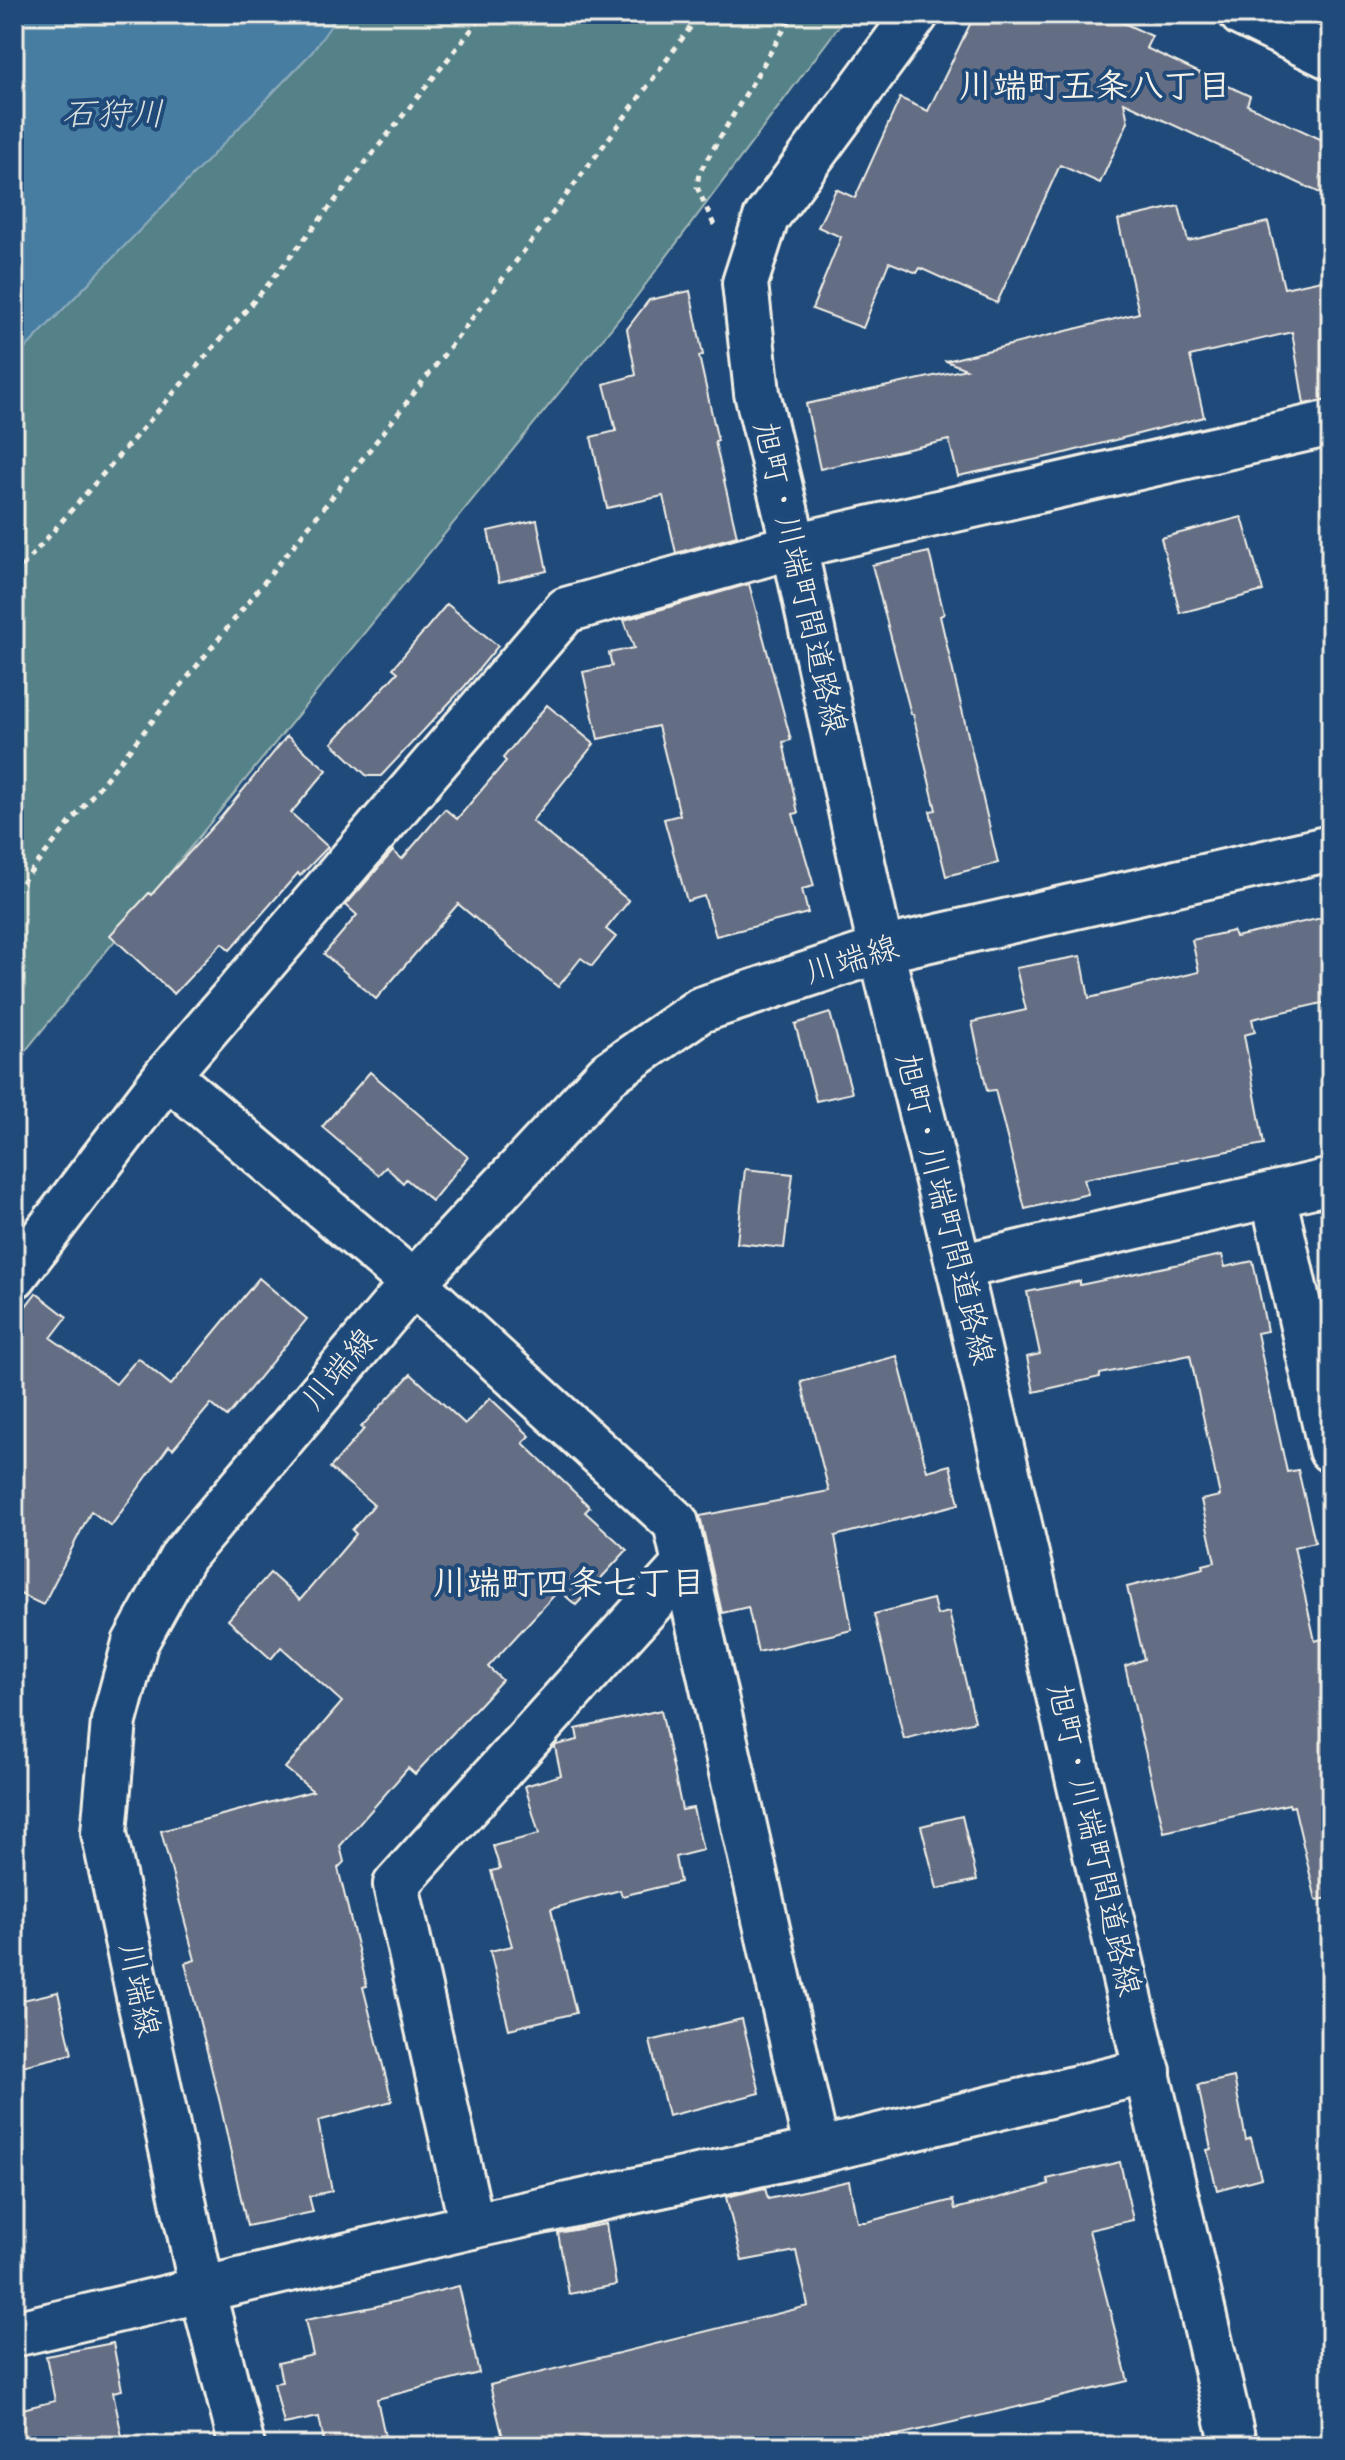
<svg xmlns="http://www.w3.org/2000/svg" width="1345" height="2460" viewBox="0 0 1345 2460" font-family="Mynerve,'Klee One',sans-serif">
<rect width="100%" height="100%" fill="#1f4a7a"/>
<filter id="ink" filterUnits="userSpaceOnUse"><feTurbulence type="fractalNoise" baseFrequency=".0125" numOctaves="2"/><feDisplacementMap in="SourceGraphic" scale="16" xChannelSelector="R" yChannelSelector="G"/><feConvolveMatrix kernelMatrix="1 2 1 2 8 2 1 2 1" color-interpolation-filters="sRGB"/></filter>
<g filter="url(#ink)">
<!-- green -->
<path fill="#548189" stroke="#a4b9b8" stroke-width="2" d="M338,14H848L631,304L14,1065V360L312,52Z"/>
<!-- water -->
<path fill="#467da1" stroke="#8cabbd" stroke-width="2" d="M14,14H339L312,52L14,360Z"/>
<!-- building -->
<g fill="#646d84" stroke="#f4f1e8" stroke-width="2">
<path d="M975,14H1104L1152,36L1146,48L1250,96L1247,105L1331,144V198L1124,102L1128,122L1100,183L1060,165L997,303L920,268L917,273L889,262L863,328L812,309L841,237L818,227L836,189L855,198L900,98L928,111Z"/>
<path d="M1179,206L1188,241L1268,222L1284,288L1331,278V399L1304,404L1292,332L1190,356L1204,417L1057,455L958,476L949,440L820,469L806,404L966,369L946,361L1139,313L1118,220Z"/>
<path d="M690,291L703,355L699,356L718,441L715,442L737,536L676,553L663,496L607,508L591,437L616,431L604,384L636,375L627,329L649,300Z"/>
<path d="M1242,517L1263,591L1180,613L1161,538Z"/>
<path d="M537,520L547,571L499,582L488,531Z"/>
<path d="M929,552L944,614L940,616L998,863L946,876L930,811L936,810L913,714H911L872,565Z"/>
<path d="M749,584L791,740L783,742L798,813L793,814L814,886L802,889L808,913L716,936L704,896L687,901L664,819L680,815L658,726L598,739L583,672L612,666L609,653L634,648L624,620Z"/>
<path d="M447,604L498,646L465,686L381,776H367L332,743L398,672L393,668Z"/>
<path d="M547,705L594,744L532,821L629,901L606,929L616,937L592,966L581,958L558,987L458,904L376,999L324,954L357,915L346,905L393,851L402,859L445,809L457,819L506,761L503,758Z"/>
<path d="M287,736L327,770L291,813L328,847L300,876L298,873L230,950L222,943L174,994L110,935L149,893L151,895L222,816Z"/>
<path d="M1331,916V1001L1252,1019L1255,1032L1244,1035L1264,1144L1084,1179L1088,1194L1025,1209L995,1090L987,1091L972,1022L1026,1010L1016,968L1081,956L1089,998L1199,972L1192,940L1233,931L1235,937Z"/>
<path d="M830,1013L852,1093L816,1101L795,1024Z"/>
<path d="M370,1072L468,1157L432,1201L406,1179L403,1183L386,1167L378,1175L322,1127Z"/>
<path d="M745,1169L793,1174L784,1248L737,1243Z"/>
<path d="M1222,1255L1225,1267L1253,1261L1267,1331L1257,1333L1287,1472L1298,1470L1315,1542L1294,1547L1315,1641L1326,1638L1331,1664V1898L1316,1900L1294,1806L1290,1807L1289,1804L1164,1832L1125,1666L1144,1659L1127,1587L1204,1568L1203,1565L1215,1562L1201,1500L1220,1496L1190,1355L1100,1374V1377L1034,1392L1027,1357L1040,1354L1027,1292L1080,1281V1285Z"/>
<path d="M259,1278L307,1319L227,1417L211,1404L173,1449L169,1446L111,1526L91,1511L43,1605L14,1591V1311L19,1315L36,1293L67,1317L51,1338L116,1384L138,1358L171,1385Z"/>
<path d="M897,1356L927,1471L950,1465L959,1504L835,1536L852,1630L758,1652L748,1607L722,1613L700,1516L829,1491L801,1382Z"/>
<path d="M411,1374L465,1424L490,1398L530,1436L523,1443L590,1507L585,1512L627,1550L576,1605L559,1590L488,1667L502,1680L415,1774L408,1768L340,1846L344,1862L338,1868L367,1986L363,1987L392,2101L318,2121L332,2191L309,2196L313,2212L247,2226L220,2103L185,1963L195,1960L161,1831L313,1791L285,1768L342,1702L281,1647L271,1659L228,1620L270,1573L300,1600L356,1534L352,1530L374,1505L330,1468L364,1429L361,1427Z"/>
<path d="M933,1599L937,1615L949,1612L975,1721L904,1739L874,1614Z"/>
<path d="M661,1710L682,1810L693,1808L703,1850L675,1857L680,1882L622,1896L620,1890L551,1909L576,2013L509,2029L490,1951L512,1946L491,1871L500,1869L493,1846L539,1834L525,1786L561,1775L555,1747L556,1745L578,1740L576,1729Z"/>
<path d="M962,1816L977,1880L937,1889L921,1826Z"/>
<path d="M58,1992L72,2054L14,2068V2002Z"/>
<path d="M742,2019L760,2093L668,2116L650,2041Z"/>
<path d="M1234,2077L1246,2140L1251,2138L1261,2178L1217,2190L1207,2150L1211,2149L1198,2085Z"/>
<path d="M1120,2162L1133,2220L1089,2230L1128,2381L851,2446H505L490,2385L808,2306L796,2251L742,2261L726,2197L765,2188L768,2199L849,2181L857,2222H866L953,2200L955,2209L1049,2185L1047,2179Z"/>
<path d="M606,2224L616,2285L569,2294L558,2233Z"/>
<path d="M459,2286L479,2373L377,2399L387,2446H325L319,2417L284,2424L274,2383L282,2382L278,2363L313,2355L305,2320L373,2307Z"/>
<path d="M113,2343L122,2390L113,2392L124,2446H14V2411L55,2401L46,2356Z"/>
</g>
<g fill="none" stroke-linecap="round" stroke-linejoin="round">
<defs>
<g id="minor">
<path d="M916,14L766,218L745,283L757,393L794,546L881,950L959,1267L1234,2446"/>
<path d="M1242,14L1331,57"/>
<path d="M167,1075L413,1283L676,1523L817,2151"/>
<path d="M1273,1195L1331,1450"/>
<path d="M959,1267L1331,1181"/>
<path d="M14,1276L167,1075L566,610L794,546L1331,423"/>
<path d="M472,2226L396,1885L685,1565"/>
<path d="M14,2334L472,2226L817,2151L1148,2071"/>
<path d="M242,2446L202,2289L104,1833L114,1721L135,1643L183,1556L413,1283L608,1074L700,1010L881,950L1331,848"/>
</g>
</defs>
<!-- minor casing -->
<use href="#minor" stroke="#f4f1e8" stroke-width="50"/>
<!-- path -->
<g stroke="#f4f1e8" stroke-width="5" stroke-dasharray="6 6" stroke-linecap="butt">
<path d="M714,225L697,187L699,173L793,14"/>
<path d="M14,576L267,286L484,14"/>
<path d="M14,892C248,603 483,315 700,14"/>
</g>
<!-- minor -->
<use href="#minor" stroke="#1f4a7a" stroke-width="44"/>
</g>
</g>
<g text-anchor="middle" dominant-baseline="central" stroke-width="8" stroke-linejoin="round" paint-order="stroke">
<!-- street labels -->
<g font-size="32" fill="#f4f1e8" stroke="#1f4a7a">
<text transform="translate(799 578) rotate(77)">旭町・川端町間道路線</text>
<text transform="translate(852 961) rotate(-17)">川端線</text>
<text transform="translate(944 1209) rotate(76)">旭町・川端町間道路線</text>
<text transform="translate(340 1370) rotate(-50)">川端線</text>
<text transform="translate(1093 1840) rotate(77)">旭町・川端町間道路線</text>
<text transform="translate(138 1990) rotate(78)">川端線</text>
</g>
<!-- neighbourhood labels -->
<g font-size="34" font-weight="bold" fill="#f4f1e8" stroke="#1f4a7a">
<text x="1095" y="87">川端町五条八丁目</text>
<text x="569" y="1584">川端町四条七丁目</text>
</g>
<!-- water labels -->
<g font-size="34" font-style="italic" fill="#dae0dd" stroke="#1f4a7a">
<text x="113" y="115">石狩川</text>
</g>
</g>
<!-- margin -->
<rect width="1345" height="2460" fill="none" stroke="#1f4a7a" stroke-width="48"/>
<rect x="24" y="24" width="1297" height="2412" fill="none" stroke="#f4f1e8" stroke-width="3" filter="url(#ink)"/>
</svg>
